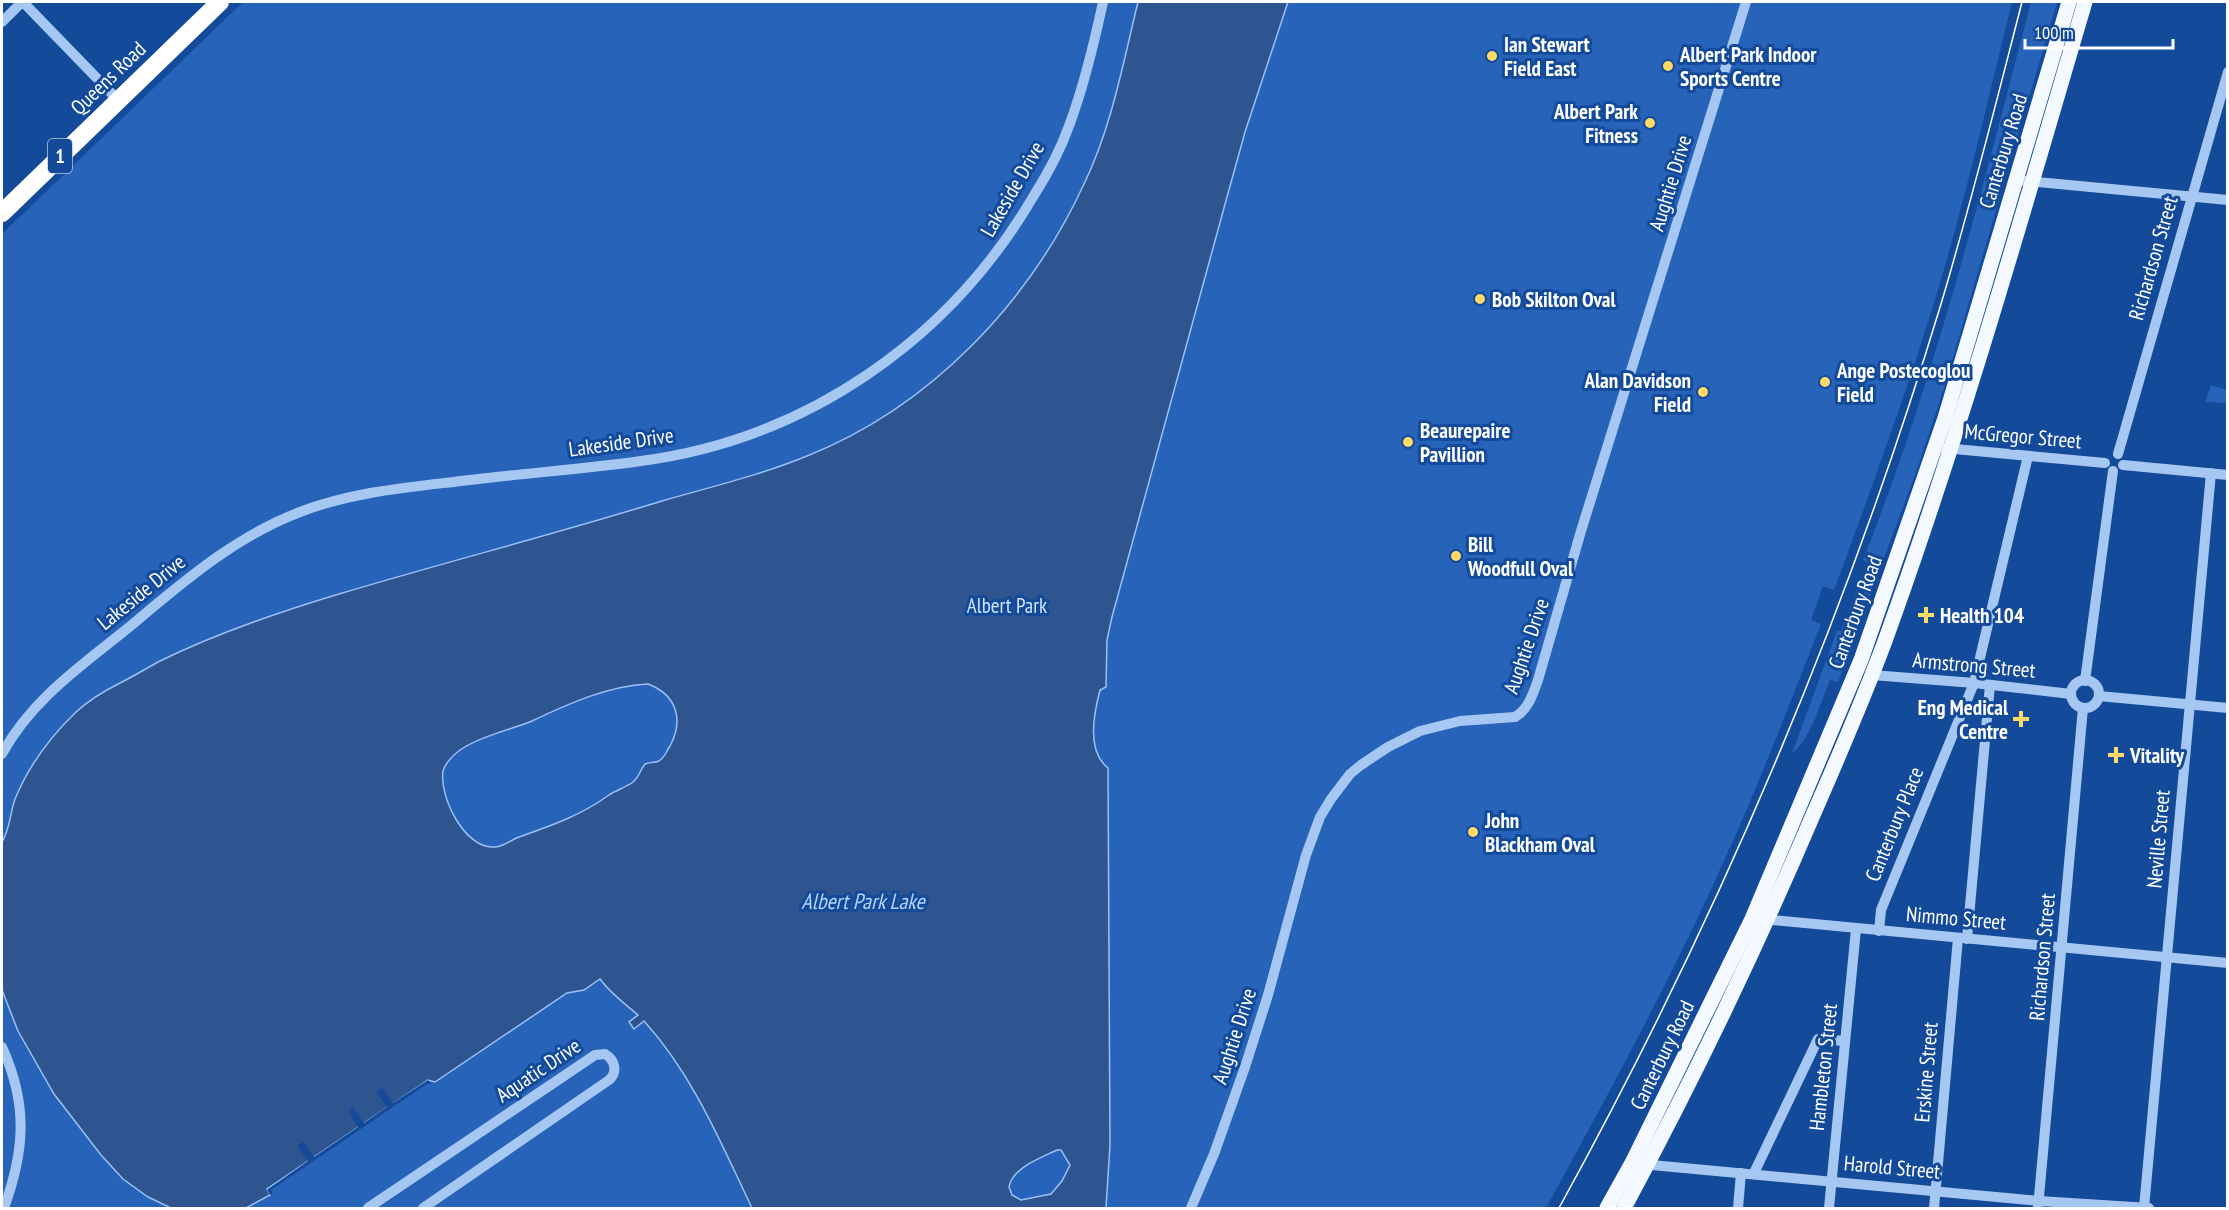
<svg xmlns="http://www.w3.org/2000/svg" width="2229" height="1210" viewBox="0 0 2229 1210" font-family="'PT Sans Narrow',sans-serif">
<rect width="100%" height="100%" fill="#144a9a"/>
<!-- green -->
<g fill="#2763b8">
<path d="M243,2H2012C1987,103 1964,206 1933,306C1903,402 1869,496 1834,590L1823,586L1811,620L1821,624C1791,700 1762,777 1728,852C1674,974 1610,1091 1546,1208H2V234Z"/>
<path d="M2031,2H2057L1944,388L1919,464L1838,682L1830,680C1822,700 1809,742 1792,753L1837,631H1841L1867,562L1863,560C1935,379 1982,189 2031,2Z"/>
<path d="M2211,385L2227,390V403L2205,402Z"/>
</g>
<!-- water -->
<path fill="#2e5590" stroke="#9ac1f6" stroke-width="1.5" fill-rule="evenodd" d="M1138,2H1288L1245,132L1227,197L1112,617L1107,640L1106,687L1100,690C1094,713 1086,751 1108,768L1110,1145L1106,1208H752C721,1143 693,1075 644,1021L634,1029L629,1022L638,1015C624,1003 611,994 600,979L584,990L567,993L435,1082L428,1080L267,1189L270,1195L246,1208H171L148,1197L123,1179L101,1155L54,1094L18,1031L2,990V842C10,829 10,813 15,799C29,765 50,737 76,712C89,700 104,691 120,683C134,676 147,668 160,661C217,633 279,612 339,594C446,562 555,534 662,501C710,487 761,475 807,456C930,407 1029,303 1084,184C1112,126 1123,63 1138,2ZM648,684C677,695 684,720 670,746C666,752 665,757 659,761C654,763 650,762 645,764C640,770 640,776 633,782C625,788 616,790 609,795C582,815 550,826 519,837C510,840 504,847 494,847C465,849 439,797 443,771C444,767 449,760 453,756C469,739 510,730 532,721C568,704 607,686 648,684ZM1057,1150H1061L1070,1165L1062,1181L1051,1194L1021,1200L1012,1195L1009,1187C1013,1167 1041,1158 1057,1150Z"/>
<!-- pier -->
<path fill="#144a9a" d="M428,1080L431,1084H427L271,1190L273,1193L270,1195L267,1190L308,1161L297,1146L303,1142L314,1157L358,1127L348,1111L353,1107L364,1123L387,1107L376,1092L382,1088L393,1103Z"/>
<g fill="none" stroke-linecap="round" stroke-linejoin="round">
<!-- minor -->
<g stroke="#a7c7f3" stroke-width="10">
<path d="M23,2L118,100"/>
<path d="M2,22L22,2"/>
<path d="M2016,180L2228,200"/>
<path d="M1944,448L2105,463"/>
<path d="M2118,454L2228,72"/>
<path d="M2123,465L2228,475"/>
<path d="M1872,675L1974,683L2071,694"/>
<circle cx="2085" cy="694" r="14"/>
<path d="M2085,681L2113,471"/>
<path d="M2099,696L2228,708"/>
<path d="M2,754C31,700 81,666 128,628C182,583 234,537 300,512C354,491 413,487 470,480C527,473 584,469 641,461C807,439 949,340 1033,197C1047,175 1060,151 1069,126C1084,86 1094,44 1103,2"/>
<path d="M1762,919L2228,963"/>
<path d="M1879,931L1881,910L1974,683L2028,456"/>
<path d="M1967,939L1990,685"/>
<path d="M2,1047C28,1104 25,1150 4,1208"/>
<path d="M1641,1164L2039,1201L2149,1208"/>
<path d="M1754,1173L1818,1039L1845,1041"/>
<path d="M368,1208L595,1055L605,1054C615,1060 618,1072 609,1080L423,1208"/>
<path d="M1191,1208L1214,1154L1245,1067L1268,995L1306,855L1320,817L1331,799L1350,774L1361,765L1388,747L1420,731L1460,721L1515,717C1528,710 1533,694 1538,680L1581,531L1746,2"/>
<path d="M1738,1208L1741,1173"/>
<path d="M1829,1208L1856,929"/>
<path d="M1934,1208L1958,938"/>
<path d="M2038,1208L2083,708"/>
<path d="M2144,1208L2211,473"/>
</g>
<!-- major -->
<g stroke="#f4f8ff" stroke-width="15">
<path d="M1607,1208L1632,1163L1752,919L1861,660L1945,418L2069,2"/>
<path d="M1624,1208C1693,1080 1756,949 1813,815C1838,758 1863,700 1885,641C1961,431 2022,216 2085,2"/>
</g>
<!-- highway -->
<path stroke="#fff" stroke-width="18" d="M2,213L220,2"/>
<!-- tram -->
<path stroke="#fff" stroke-width="1.5" d="M1559,1208C1717,921 1846,618 1941,304C1971,204 1996,103 2022,2"/>
</g>
<!-- markers -->
<g fill="#ffd96a" stroke="#144a9a" stroke-width="2">
<circle cx="1492" cy="56" r="6"/>
<circle cx="1668" cy="66" r="6"/>
<circle cx="1650" cy="123" r="6"/>
<circle cx="1480" cy="299" r="6"/>
<circle cx="1825" cy="382" r="6"/>
<circle cx="1703" cy="392" r="6"/>
<circle cx="1408" cy="442" r="6"/>
<circle cx="1456" cy="556" r="6"/>
<path d="M1923 606h6v6h6v6h-6v6h-6v-6h-6v-6h6z"/>
<path d="M2018 710h6v6h6v6h-6v6h-6v-6h-6v-6h6z"/>
<path d="M2113 746h6v6h6v6h-6v6h-6v-6h-6v-6h6z"/>
<circle cx="1473" cy="832" r="6"/>
</g>
<g text-anchor="middle" dominant-baseline="central" stroke-width="6" stroke-linejoin="round" paint-order="stroke">
<!-- shield labels -->
<rect fill="#144a9a" stroke="#b8c9e1" stroke-width="1.5" x="48" y="139" width="24" height="34" rx="4.5"/>
<g font-size="20" font-weight="bold" fill="#fff">
<text x="60" y="156">1</text>
</g>
<!-- poi labels -->
<g font-size="21" font-weight="bold" fill="#fff" stroke="#144a9a" text-anchor="start">
<text x="1504" y="44">Ian Stewart<tspan x="1504" dy="24">Field East</tspan></text>
<text x="1680" y="54">Albert Park Indoor<tspan x="1680" dy="24">Sports Centre</tspan></text>
<text x="1638" y="111" text-anchor="end">Albert Park<tspan x="1638" dy="24">Fitness</tspan></text>
<text x="1492" y="299">Bob Skilton Oval</text>
<text x="1837" y="370">Ange Postecoglou<tspan x="1837" dy="24">Field</tspan></text>
<text x="1691" y="380" text-anchor="end">Alan Davidson<tspan x="1691" dy="24">Field</tspan></text>
<text x="1420" y="430">Beaurepaire<tspan x="1420" dy="24">Pavillion</tspan></text>
<text x="1468" y="544">Bill<tspan x="1468" dy="24">Woodfull Oval</tspan></text>
<text x="1940" y="615">Health 104</text>
<text x="2008" y="707" text-anchor="end">Eng Medical<tspan x="2008" dy="24">Centre</tspan></text>
<text x="2130" y="755">Vitality</text>
<text x="1485" y="820">John<tspan x="1485" dy="24">Blackham Oval</tspan></text>
</g>
<!-- street labels -->
<g font-size="21" fill="#fff" stroke="#144a9a">
<text transform="translate(108 78) rotate(-44)">Queens Road</text>
<text transform="translate(2003 151) rotate(-73)">Canterbury Road</text>
<text transform="translate(1670 183) rotate(-73)">Aughtie Drive</text>
<text transform="translate(1012 189) rotate(-60)">Lakeside Drive</text>
<text transform="translate(2153 258) rotate(-74)">Richardson Street</text>
<text transform="translate(2023 436) rotate(5)">McGregor Street</text>
<text transform="translate(621 442) rotate(-8)">Lakeside Drive</text>
<text transform="translate(141 592) rotate(-39)">Lakeside Drive</text>
<text transform="translate(1855 612) rotate(-70)">Canterbury Road</text>
<text transform="translate(1526 646) rotate(-71)">Aughtie Drive</text>
<text transform="translate(1974 665) rotate(5)">Armstrong Street</text>
<text transform="translate(1894 824) rotate(-68)">Canterbury Place</text>
<text transform="translate(2158 839) rotate(-85)">Neville Street</text>
<text transform="translate(1956 918) rotate(5)">Nimmo Street</text>
<text transform="translate(2042 957) rotate(-85)">Richardson Street</text>
<text transform="translate(1234 1036) rotate(-72)">Aughtie Drive</text>
<text transform="translate(1662 1055) rotate(-64)">Canterbury Road</text>
<text transform="translate(1823 1067) rotate(-84)">Hambleton Street</text>
<text transform="translate(538 1070) rotate(-34)">Aquatic Drive</text>
<text transform="translate(1926 1072) rotate(-85)">Erskine Street</text>
<text transform="translate(1892 1167) rotate(5)">Harold Street</text>
</g>
<!-- park labels -->
<g font-size="21" fill="#d0e3fd" stroke="#144a9a">
<text x="1007" y="605">Albert Park</text>
</g>
<!-- water labels -->
<g font-size="22" font-style="italic" fill="#b4d1fa" stroke="#144a9a">
<text x="863" y="901">Albert Park Lake</text>
</g>
</g>
<!-- border -->
<rect width="2229" height="1210" fill="none" stroke="#ffffff" stroke-width="6"/>
<!-- scale -->
<path d="M2025 39v9h148v-9" fill="none" stroke="#ffffff" stroke-width="3"/>
<text x="2034" y="39" font-size="18" fill="#ffffff" stroke="#144a9a" stroke-width="4.5" paint-order="stroke">100 m</text>
</svg>
